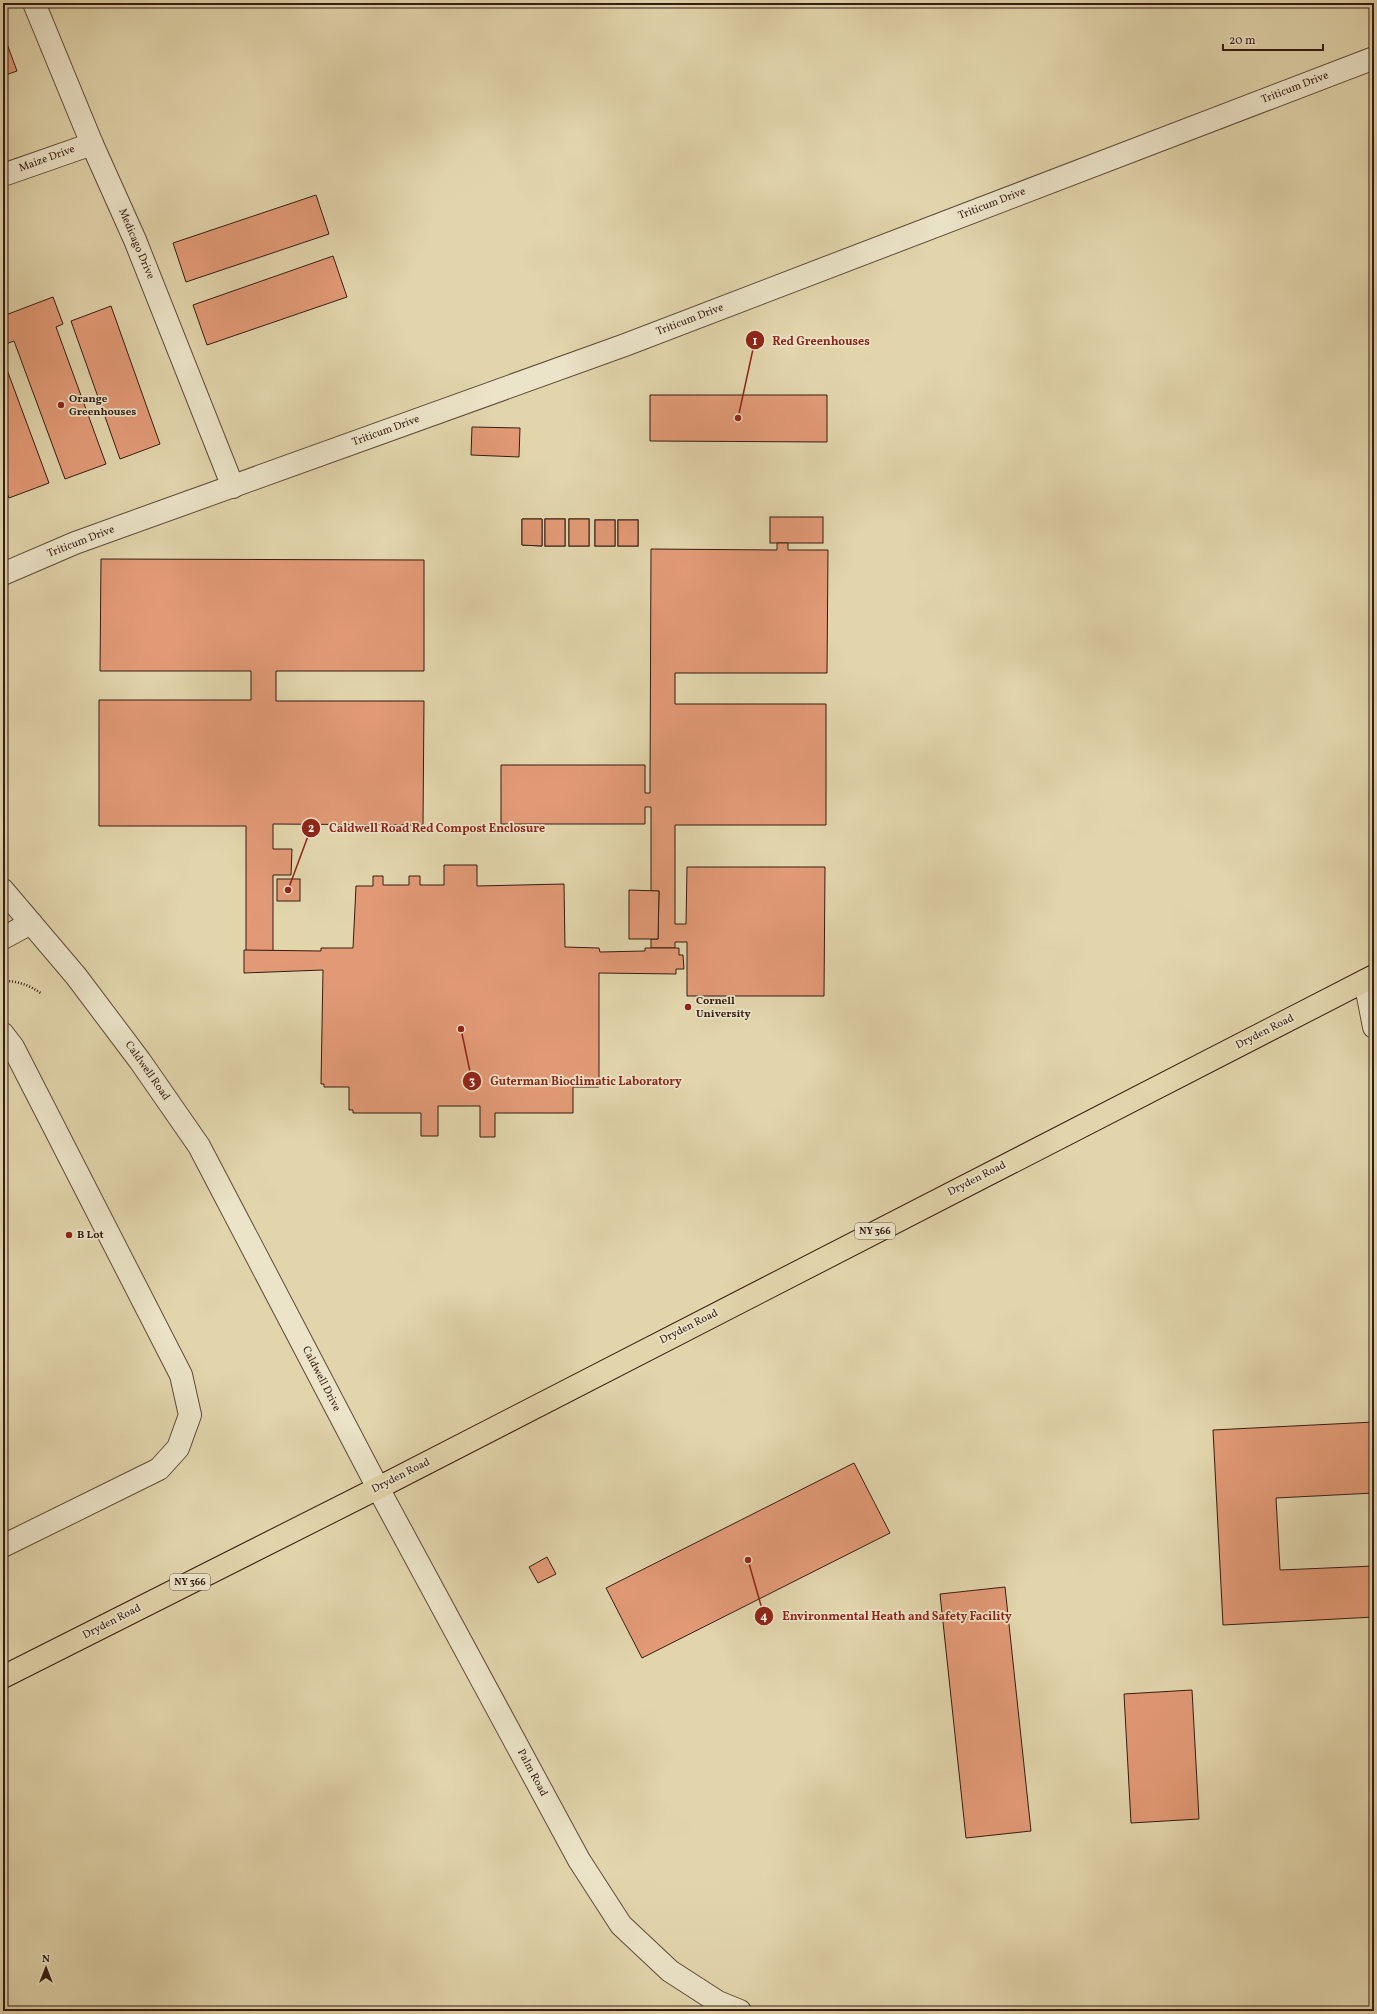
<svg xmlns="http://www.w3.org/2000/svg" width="1377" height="2014" viewBox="0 0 1377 2014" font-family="Vollkorn,serif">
<rect width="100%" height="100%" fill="#e2d5ac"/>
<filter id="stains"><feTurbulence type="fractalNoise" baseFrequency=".005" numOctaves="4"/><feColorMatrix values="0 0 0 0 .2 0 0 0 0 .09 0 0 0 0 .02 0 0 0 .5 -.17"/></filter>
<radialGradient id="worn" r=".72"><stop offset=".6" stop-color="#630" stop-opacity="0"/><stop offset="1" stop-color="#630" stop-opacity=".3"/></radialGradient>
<!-- building -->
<g fill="#e29a76" stroke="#351c13">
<path d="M3,33L17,71L3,76Z"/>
<path d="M316,195L329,234L186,282L173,243Z"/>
<path d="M333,256L347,297L207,345L193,305Z"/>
<path d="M53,297L63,324L56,327L106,464L65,479L14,341L3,345V316Z"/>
<path d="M111,306L160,444L120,459L71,321Z"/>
<path d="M3,359L49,483L9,498L3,482Z"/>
<path d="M650,395H827V442L650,441Z"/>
<path d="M472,427L520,428L519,457L471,455Z"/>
<rect x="770" y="517" width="53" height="26"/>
<path d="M522,519H542V546L522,545Z"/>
<path d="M522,519H542V546L522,545Z"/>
<rect x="545" y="519" width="20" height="27"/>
<rect x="545" y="519" width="20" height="27"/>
<rect x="569" y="519" width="20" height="27"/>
<rect x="569" y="519" width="20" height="27"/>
<rect x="595" y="520" width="20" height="26"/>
<rect x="595" y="520" width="20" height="26"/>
<rect x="618" y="520" width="20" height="26"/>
<rect x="618" y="520" width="20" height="26"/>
<path d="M777,543H788V550H828L827,673H675V704H826V825H675V924H686L687,867H825L824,996H687V942H675V948H651V939H658L659,891H651V807H645V824H501V765H645V793H650L651,549L777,550Z"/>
<path d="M101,559L424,560V671H276V701H424L423,825L273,824V849H292L291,875H273V951H246V826H99V700H251V671H100Z"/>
<path d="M444,865H477V886L564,884L565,947L599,948L600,952L645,951V948H679V955H683L684,969H676V974L599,973V1087H573V1113H495V1137H480V1106H438V1136H421V1113H353V1110H349V1087H324V1084H321L323,970L244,973V950L321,951V948H353L356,886H373V876H383V885H409V876H420V885H444Z"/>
<rect x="277" y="879" width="23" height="22"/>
<path d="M629,890L659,891L658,939H629Z"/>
<path d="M1374,1422V1493L1276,1498L1280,1570L1374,1566V1617L1223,1625L1213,1430Z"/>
<path d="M854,1463L890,1533L642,1658L606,1588Z"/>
<path d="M547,1557L556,1574L538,1583L529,1567Z"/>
<path d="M1005,1587L1031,1831L966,1838L940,1594Z"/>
<path d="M1192,1690L1199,1819L1131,1823L1124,1694Z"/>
</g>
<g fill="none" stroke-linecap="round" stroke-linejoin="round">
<defs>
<g id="minor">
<path d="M34,3L92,144L135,240L233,487"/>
<path d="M3,175L92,144"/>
<path d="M3,574L75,543L625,345L1374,58"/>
<path d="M3,890L76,976L140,1061L199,1146L378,1488L579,1860L621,1925L670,1971L718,2002L740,2011"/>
<path d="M3,938L31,923"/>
<path d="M1365,981L1374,1027"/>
<path d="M3,1034L13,1047L181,1375L190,1415L178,1448L159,1469L3,1546"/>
</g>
<path id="major" d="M3,1677L378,1488L1374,976"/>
</defs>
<!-- minor casing -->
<use href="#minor" stroke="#604a39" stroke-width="24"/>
<!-- major casing -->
<use href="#major" stroke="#351c13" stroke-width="24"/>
<!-- path -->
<path stroke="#351c13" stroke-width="2.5" stroke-dasharray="1 2" stroke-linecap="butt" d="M3,981C19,981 29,985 42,994"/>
<!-- minor -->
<use href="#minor" stroke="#ece4c9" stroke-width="22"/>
<!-- major -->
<use href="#major" stroke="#e2d5ac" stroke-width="22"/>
</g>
<!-- markers -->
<g fill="#8f2418" stroke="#ece4c9" stroke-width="1.5">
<circle cx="61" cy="405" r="4"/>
<circle cx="688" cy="1007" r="4"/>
<circle cx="69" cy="1235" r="4"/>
</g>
<g text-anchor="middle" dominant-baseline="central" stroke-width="3.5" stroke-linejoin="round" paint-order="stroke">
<!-- shield labels -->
<g fill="#ece4c9" stroke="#6c584a" stroke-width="1">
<rect x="855" y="1223" width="40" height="16" rx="3"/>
<rect x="170" y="1574" width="40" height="16" rx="3"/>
</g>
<g font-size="10" font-weight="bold" fill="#351c13">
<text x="875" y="1231">NY 366</text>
<text x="190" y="1582">NY 366</text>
</g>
<!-- street labels -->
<g font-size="11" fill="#351c13" stroke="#ece4c9">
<text transform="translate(1295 88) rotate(-21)">Triticum Drive</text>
<text transform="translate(47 159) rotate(-20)">Maize Drive</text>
<text transform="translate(992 204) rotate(-21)">Triticum Drive</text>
<text transform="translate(136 244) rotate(67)">Medicago Drive</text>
<text transform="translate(690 320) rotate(-21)">Triticum Drive</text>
<text transform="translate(386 431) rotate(-20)">Triticum Drive</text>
<text transform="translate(81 542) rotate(-21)">Triticum Drive</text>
<text transform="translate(1265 1032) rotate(-27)">Dryden Road</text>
<text transform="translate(147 1071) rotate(55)">Caldwell Road</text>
<text transform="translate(977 1179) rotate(-27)">Dryden Road</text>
<text transform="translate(689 1327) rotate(-27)">Dryden Road</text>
<text transform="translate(321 1379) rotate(63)">Caldwell Drive</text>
<text transform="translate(401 1476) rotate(-27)">Dryden Road</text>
<text transform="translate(112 1622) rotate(-27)">Dryden Road</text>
<text transform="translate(532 1773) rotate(62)">Palm Road</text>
</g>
<!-- poi labels -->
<g font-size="11" font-weight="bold" fill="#351c13" stroke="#ece4c9" text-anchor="start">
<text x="69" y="399">Orange<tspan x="69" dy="13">Greenhouses</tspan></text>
<text x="696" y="1001">Cornell<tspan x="696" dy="13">University</tspan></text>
<text x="77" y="1235">B Lot</text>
</g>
</g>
<!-- callouts -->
<path fill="none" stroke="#8f2418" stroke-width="1.5" d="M738 418L755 340M288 890L311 828M461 1029L472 1081M748 1560L764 1616"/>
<g fill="#8f2418" stroke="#ece4c9" stroke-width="1.5">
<circle cx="738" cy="418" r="4"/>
<circle cx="288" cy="890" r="4"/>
<circle cx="461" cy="1029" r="4"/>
<circle cx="748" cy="1560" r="4"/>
<circle cx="755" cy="340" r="10"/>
<circle cx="311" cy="828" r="10"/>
<circle cx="472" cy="1081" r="10"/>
<circle cx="764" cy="1616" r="10"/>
</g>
<g font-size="12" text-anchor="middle" font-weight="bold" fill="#fff">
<text x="755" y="345">1</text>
<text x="311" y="832">2</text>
<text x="472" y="1085">3</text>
<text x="764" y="1620">4</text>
</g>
<g font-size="12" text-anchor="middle" font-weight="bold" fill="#8f2418" stroke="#ece4c9" stroke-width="3.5" stroke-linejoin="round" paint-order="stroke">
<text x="821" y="345">Red Greenhouses</text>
<text x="437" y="832">Caldwell Road Red Compost Enclosure</text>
<text x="586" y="1085">Guterman Bioclimatic Laboratory</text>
<text x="897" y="1620">Environmental Heath and Safety Facility</text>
</g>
<!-- margin -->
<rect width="1377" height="2014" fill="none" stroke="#e2d5ac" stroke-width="16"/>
<rect x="4" y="4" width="1369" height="2006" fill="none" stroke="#351c13" stroke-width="2"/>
<rect x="8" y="8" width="1361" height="1998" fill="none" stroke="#351c13"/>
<!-- north arrow -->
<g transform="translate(46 1968)" stroke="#ece4c9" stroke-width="3" paint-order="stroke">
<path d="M0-3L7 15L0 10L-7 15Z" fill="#351c13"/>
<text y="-6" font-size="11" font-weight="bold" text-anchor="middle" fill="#351c13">N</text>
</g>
<!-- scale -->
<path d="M1223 44v6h100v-6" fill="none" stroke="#351c13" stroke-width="2"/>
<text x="1229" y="44" font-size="12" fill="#351c13" stroke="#ece4c9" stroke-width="3" paint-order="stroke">20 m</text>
<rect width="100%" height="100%" filter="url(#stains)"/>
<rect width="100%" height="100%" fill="url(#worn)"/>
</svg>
